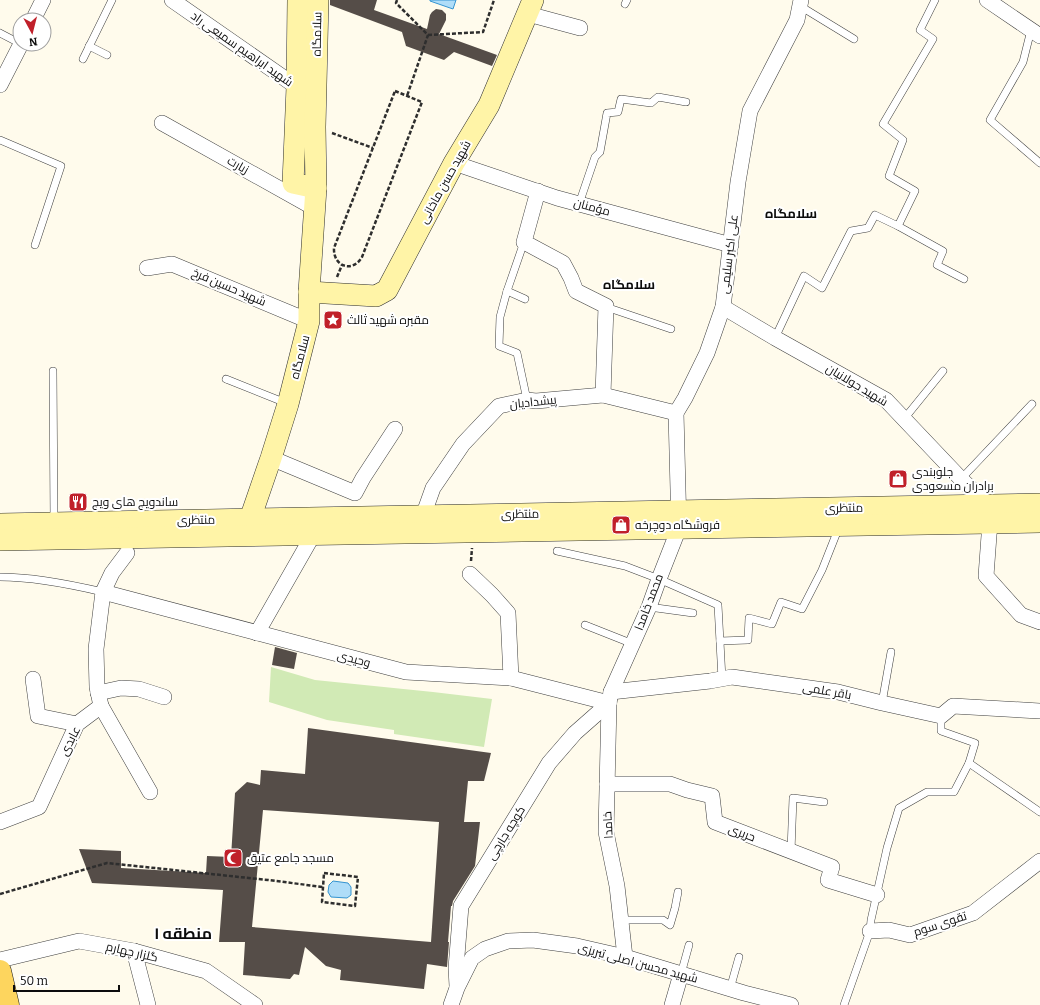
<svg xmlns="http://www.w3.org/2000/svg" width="1040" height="1005" viewBox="0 0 1040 1005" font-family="Bitter,Cairo,serif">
<rect width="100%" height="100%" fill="#fffbec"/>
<!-- green -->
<path fill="#d1eab5" d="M271,667L315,680L433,692L492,699L484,747L394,734V730L327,720L269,702Z"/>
<!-- water -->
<g fill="#afddf8" stroke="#3494d1">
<path d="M430,0H456L453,9L430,1Z"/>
<path d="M333,881L348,883L351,887V895L347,898L331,897L328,892L329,885Z"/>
</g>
<!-- building -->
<g fill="#554d48" fill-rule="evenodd">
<path d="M330,0H377L374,10L427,29L430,15L432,12L436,9L442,10L446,14V20L439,34L497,55L492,66L454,52L444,60L406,46L402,32L330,5Z"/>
<path d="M275,647L297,653L294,669L272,665Z"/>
<path d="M308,728L491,753L484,781H468L464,822H480L475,866L453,901L452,906H451L448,942H449L447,967L427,964L424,989L340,980L341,970L326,966L305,947L299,975L294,974L290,979L243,975L245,942H219L223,890L92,883L79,849L121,851V868L206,873L207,856L231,857L235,793L247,782L260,785L261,770L305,774ZM263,810L439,822L431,942L252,927Z"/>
</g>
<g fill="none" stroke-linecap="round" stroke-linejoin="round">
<defs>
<g id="lane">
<path d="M625,4L627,0"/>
<path d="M800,6L854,39"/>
<path d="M1031,30L1023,62L990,120L1040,163"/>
<path d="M0,33L21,44"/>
<path d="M89,46L107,55"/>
<path d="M83,59L112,0"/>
<path d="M0,140L61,166L35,245"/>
<path d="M579,204L595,157L600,152L607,113L618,112L621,99L651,103L658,97L686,102"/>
<path d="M898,226L943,251L937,265L964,279"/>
<path d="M524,242L507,291L500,317L499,346L517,353L527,400"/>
<path d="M507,291L525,299"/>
<path d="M606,307L671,329"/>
<path d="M775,338L804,276L822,288L851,231L868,228L875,215L898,226L915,191L889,176L903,140L883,124L933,39L920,30L935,0"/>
<path d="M53,371L54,521"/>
<path d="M226,379L286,403"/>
<path d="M904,419L943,371"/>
<path d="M961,479L1032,404"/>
<path d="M557,551L625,566L659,579L718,605L722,679"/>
<path d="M0,577C34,577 69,584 103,592"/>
<path d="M649,607L693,613"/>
<path d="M585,625L633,644"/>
<path d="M720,641L748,640L749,618L772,624L781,602L802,609L822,570L839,527"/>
<path d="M882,703L891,652"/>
<path d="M969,763L1040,812"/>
<path d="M791,851L793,798L824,802"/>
<path d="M621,920H663L670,925L675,908L678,892"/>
<path d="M681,974L689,945"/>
<path d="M730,989L739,957"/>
<path d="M844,1005L870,931L871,920L887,848L899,808L927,792H954L969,763L975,743L941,731V716"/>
</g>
<g id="street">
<path d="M172,0L297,87H305"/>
<path d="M987,0L1040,36"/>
<path d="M528,14L580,28"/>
<path d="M33,20L43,0"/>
<path d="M0,85L21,44"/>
<path d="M162,123L314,208"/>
<path d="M454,163L557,198L731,245"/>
<path d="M538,191L524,242L563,263L571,278L576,291L606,306L603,395"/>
<path d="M147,268L172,264L309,321"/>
<path d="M723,307L775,338L886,400L961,479L988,505L990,522L986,576L1021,615L1040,622"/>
<path d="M271,458L355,493L363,478L395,429"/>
<path d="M423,525V516L433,488L463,444L499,406L527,400L536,401L603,395L676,413"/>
<path d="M470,574L492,595L508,613L511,678"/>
<path d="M103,592L406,672L511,678L609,703"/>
<path d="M257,633L313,535"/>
<path d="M33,679L38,716L77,724"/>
<path d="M611,692L710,681L732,677L838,692L882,703L941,716L953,706L1040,711"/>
<path d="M98,693L121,688L139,689L164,697"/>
<path d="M101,706L150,792"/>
<path d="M607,784H670L687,790L712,796L715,822L832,867L828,880L877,895"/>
<path d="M0,822L39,807L77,724L101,706L97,687L96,649L103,592L112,573L127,553"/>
<path d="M870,931L889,930L910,935L973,913L1040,861"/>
<path d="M134,951L148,1005"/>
<path d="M625,957L617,886L606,832L609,703L611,692L649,607L659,579L679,528L676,413L685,398L707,353L723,307L738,182L750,111L797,20L801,0"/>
<path d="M0,960L79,941L134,951L206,971L255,1005"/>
<path d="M457,986L456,968L461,906L549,763L575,733L609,703"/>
<path d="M451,1005L457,988L472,958L485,949L508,941L533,940L577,946L625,957L744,993L791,1005"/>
<path d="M672,1005L681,974"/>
</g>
<g id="secondary">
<path d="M298,0L297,87L293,183L316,188"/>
<path d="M309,292L376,296L387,290L454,163L489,105L533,0"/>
<path d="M250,519L271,458L288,404L309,321V292L316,188L315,127L318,0"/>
<path d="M0,524L1040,504"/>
<path d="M0,540L1040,522"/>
</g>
<path id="primary" d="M0,971L8,1005"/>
</defs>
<!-- lane casing -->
<use href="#lane" stroke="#3f3f3f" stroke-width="8"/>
<!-- street casing -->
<use href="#street" stroke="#3f3f3f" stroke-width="16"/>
<!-- secondary casing -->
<use href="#secondary" stroke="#2e2e2e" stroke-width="22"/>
<!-- primary casing -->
<use href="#primary" stroke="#1d1d1d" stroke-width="23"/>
<!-- path -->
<g stroke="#2e2e2e" stroke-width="2.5" stroke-dasharray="4 2" stroke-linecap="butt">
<path d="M397,0L396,3L428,35L407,96"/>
<path d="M428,35L483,32L494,0"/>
<path d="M395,91L422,102L362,257C353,273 333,267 334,248Z"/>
<path d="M332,133L373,148"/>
<path d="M337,277L342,265"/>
<path d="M471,561L472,548"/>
<path d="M324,873L358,877L355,906L322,902Z"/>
<path d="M0,894L107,863L268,880L323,887"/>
</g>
<!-- lane -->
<use href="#lane" stroke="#fff" stroke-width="7"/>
<!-- street -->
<use href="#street" stroke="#fff" stroke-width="15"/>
<!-- secondary -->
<use href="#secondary" stroke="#fff4a7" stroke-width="21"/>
<!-- primary -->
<use href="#primary" stroke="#fdd55e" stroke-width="22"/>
</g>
<!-- icons -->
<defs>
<symbol id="sight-square" viewBox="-11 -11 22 22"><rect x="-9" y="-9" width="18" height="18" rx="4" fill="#c0202a" stroke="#fff"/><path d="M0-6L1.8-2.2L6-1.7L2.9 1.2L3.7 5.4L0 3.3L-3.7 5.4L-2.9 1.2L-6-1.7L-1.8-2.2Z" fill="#fff"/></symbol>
<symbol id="shop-square" viewBox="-11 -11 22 22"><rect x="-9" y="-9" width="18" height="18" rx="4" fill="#c0202a" stroke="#fff"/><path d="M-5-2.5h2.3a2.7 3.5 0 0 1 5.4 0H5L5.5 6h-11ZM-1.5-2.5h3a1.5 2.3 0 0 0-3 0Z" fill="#fff"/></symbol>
<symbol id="restaurant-square" viewBox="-11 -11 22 22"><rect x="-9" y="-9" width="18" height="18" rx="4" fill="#c0202a" stroke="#fff"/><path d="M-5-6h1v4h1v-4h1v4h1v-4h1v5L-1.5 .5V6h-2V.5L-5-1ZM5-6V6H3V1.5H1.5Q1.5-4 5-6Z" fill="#fff"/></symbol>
<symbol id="mosque-square" viewBox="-11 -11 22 22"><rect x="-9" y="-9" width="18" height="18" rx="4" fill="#c0202a" stroke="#fff"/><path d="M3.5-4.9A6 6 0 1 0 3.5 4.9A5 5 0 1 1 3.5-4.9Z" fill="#fff"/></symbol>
</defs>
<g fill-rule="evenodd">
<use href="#sight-square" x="322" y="309" width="22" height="22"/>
<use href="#shop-square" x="887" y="468" width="22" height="22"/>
<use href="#restaurant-square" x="67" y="491" width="22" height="22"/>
<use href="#shop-square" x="610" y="514" width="22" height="22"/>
<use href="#mosque-square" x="222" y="847" width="22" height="22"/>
</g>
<g text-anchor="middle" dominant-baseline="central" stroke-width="4" stroke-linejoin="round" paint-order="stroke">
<!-- street labels -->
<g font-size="12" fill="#0c0c0c" stroke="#fff">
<text transform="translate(317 34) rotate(-89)">سلامگاه</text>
<text transform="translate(242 49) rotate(35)">شهید ابراهیم سمیعی راد</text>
<text transform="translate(238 165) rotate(29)">زیارت</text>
<text transform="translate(445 182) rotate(-61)">شهید حسن ماخانی</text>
<text transform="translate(592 207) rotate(15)">مؤمنان</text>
<text transform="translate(729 254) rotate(-83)">علی اکبر سلیمی</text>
<text transform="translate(229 287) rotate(23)">شهید حسین فرخ</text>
<text transform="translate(300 357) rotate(-75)">سلامگاه</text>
<text transform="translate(857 385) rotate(31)">شهید جولانیان</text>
<text transform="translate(533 402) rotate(-6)">پیشدادیان</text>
<text transform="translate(844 508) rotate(-1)">منتظری</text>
<text transform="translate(520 514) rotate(-1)">منتظری</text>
<text transform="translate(196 520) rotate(-1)">منتظری</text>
<text transform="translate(649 602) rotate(-69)">محمد خامدا</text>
<text transform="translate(354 659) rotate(15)">وحیدی</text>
<text transform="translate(827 691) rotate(10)">باقر علمی</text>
<text transform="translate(70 741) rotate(-63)">عابدی</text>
<text transform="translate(608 825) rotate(-93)">خامدا</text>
<text transform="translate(506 833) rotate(-58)">کوچه جارچی</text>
<text transform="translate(742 833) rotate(21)">حریری</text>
<text transform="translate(940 924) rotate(-18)">تقوی سوم</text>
<text transform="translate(132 952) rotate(13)">گلزار چهارم</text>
<text transform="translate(638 963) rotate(15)">شهید محسن اصلی تبریزی</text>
</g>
<!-- poi labels -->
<g font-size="12" fill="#0c0c0c" stroke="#fff" text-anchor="start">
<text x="347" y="320">مقبره شهید ثالث</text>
<text x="912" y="472">جلوبندی<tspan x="912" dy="14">برادران مسعودی</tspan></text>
<text x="92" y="502">ساندویچ های ویچ</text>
<text x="635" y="525">فروشگاه دوچرخه</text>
<text x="247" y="858">مسجد جامع عتیق</text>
</g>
<!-- neighbourhood labels -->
<g font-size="13" font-weight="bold" fill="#0c0c0c" stroke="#fff">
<text x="791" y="213">سلامگاه</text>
<text x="629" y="284">سلامگاه</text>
</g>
<!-- district labels -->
<g font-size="16" font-weight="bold" fill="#0c0c0c" stroke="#fff">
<text x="183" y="933">منطقه ۱</text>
</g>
</g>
<!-- north arrow -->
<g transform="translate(32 32) rotate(173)"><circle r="19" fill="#ffffff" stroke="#9e9e9e"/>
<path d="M0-3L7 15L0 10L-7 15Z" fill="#c0202a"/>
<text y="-6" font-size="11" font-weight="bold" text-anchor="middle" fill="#0c0c0c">N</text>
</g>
<!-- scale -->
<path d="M14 985v6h105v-6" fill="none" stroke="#0c0c0c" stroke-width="2"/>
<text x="20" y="985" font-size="12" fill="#0c0c0c" stroke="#ffffff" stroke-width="3" paint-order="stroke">50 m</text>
</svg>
